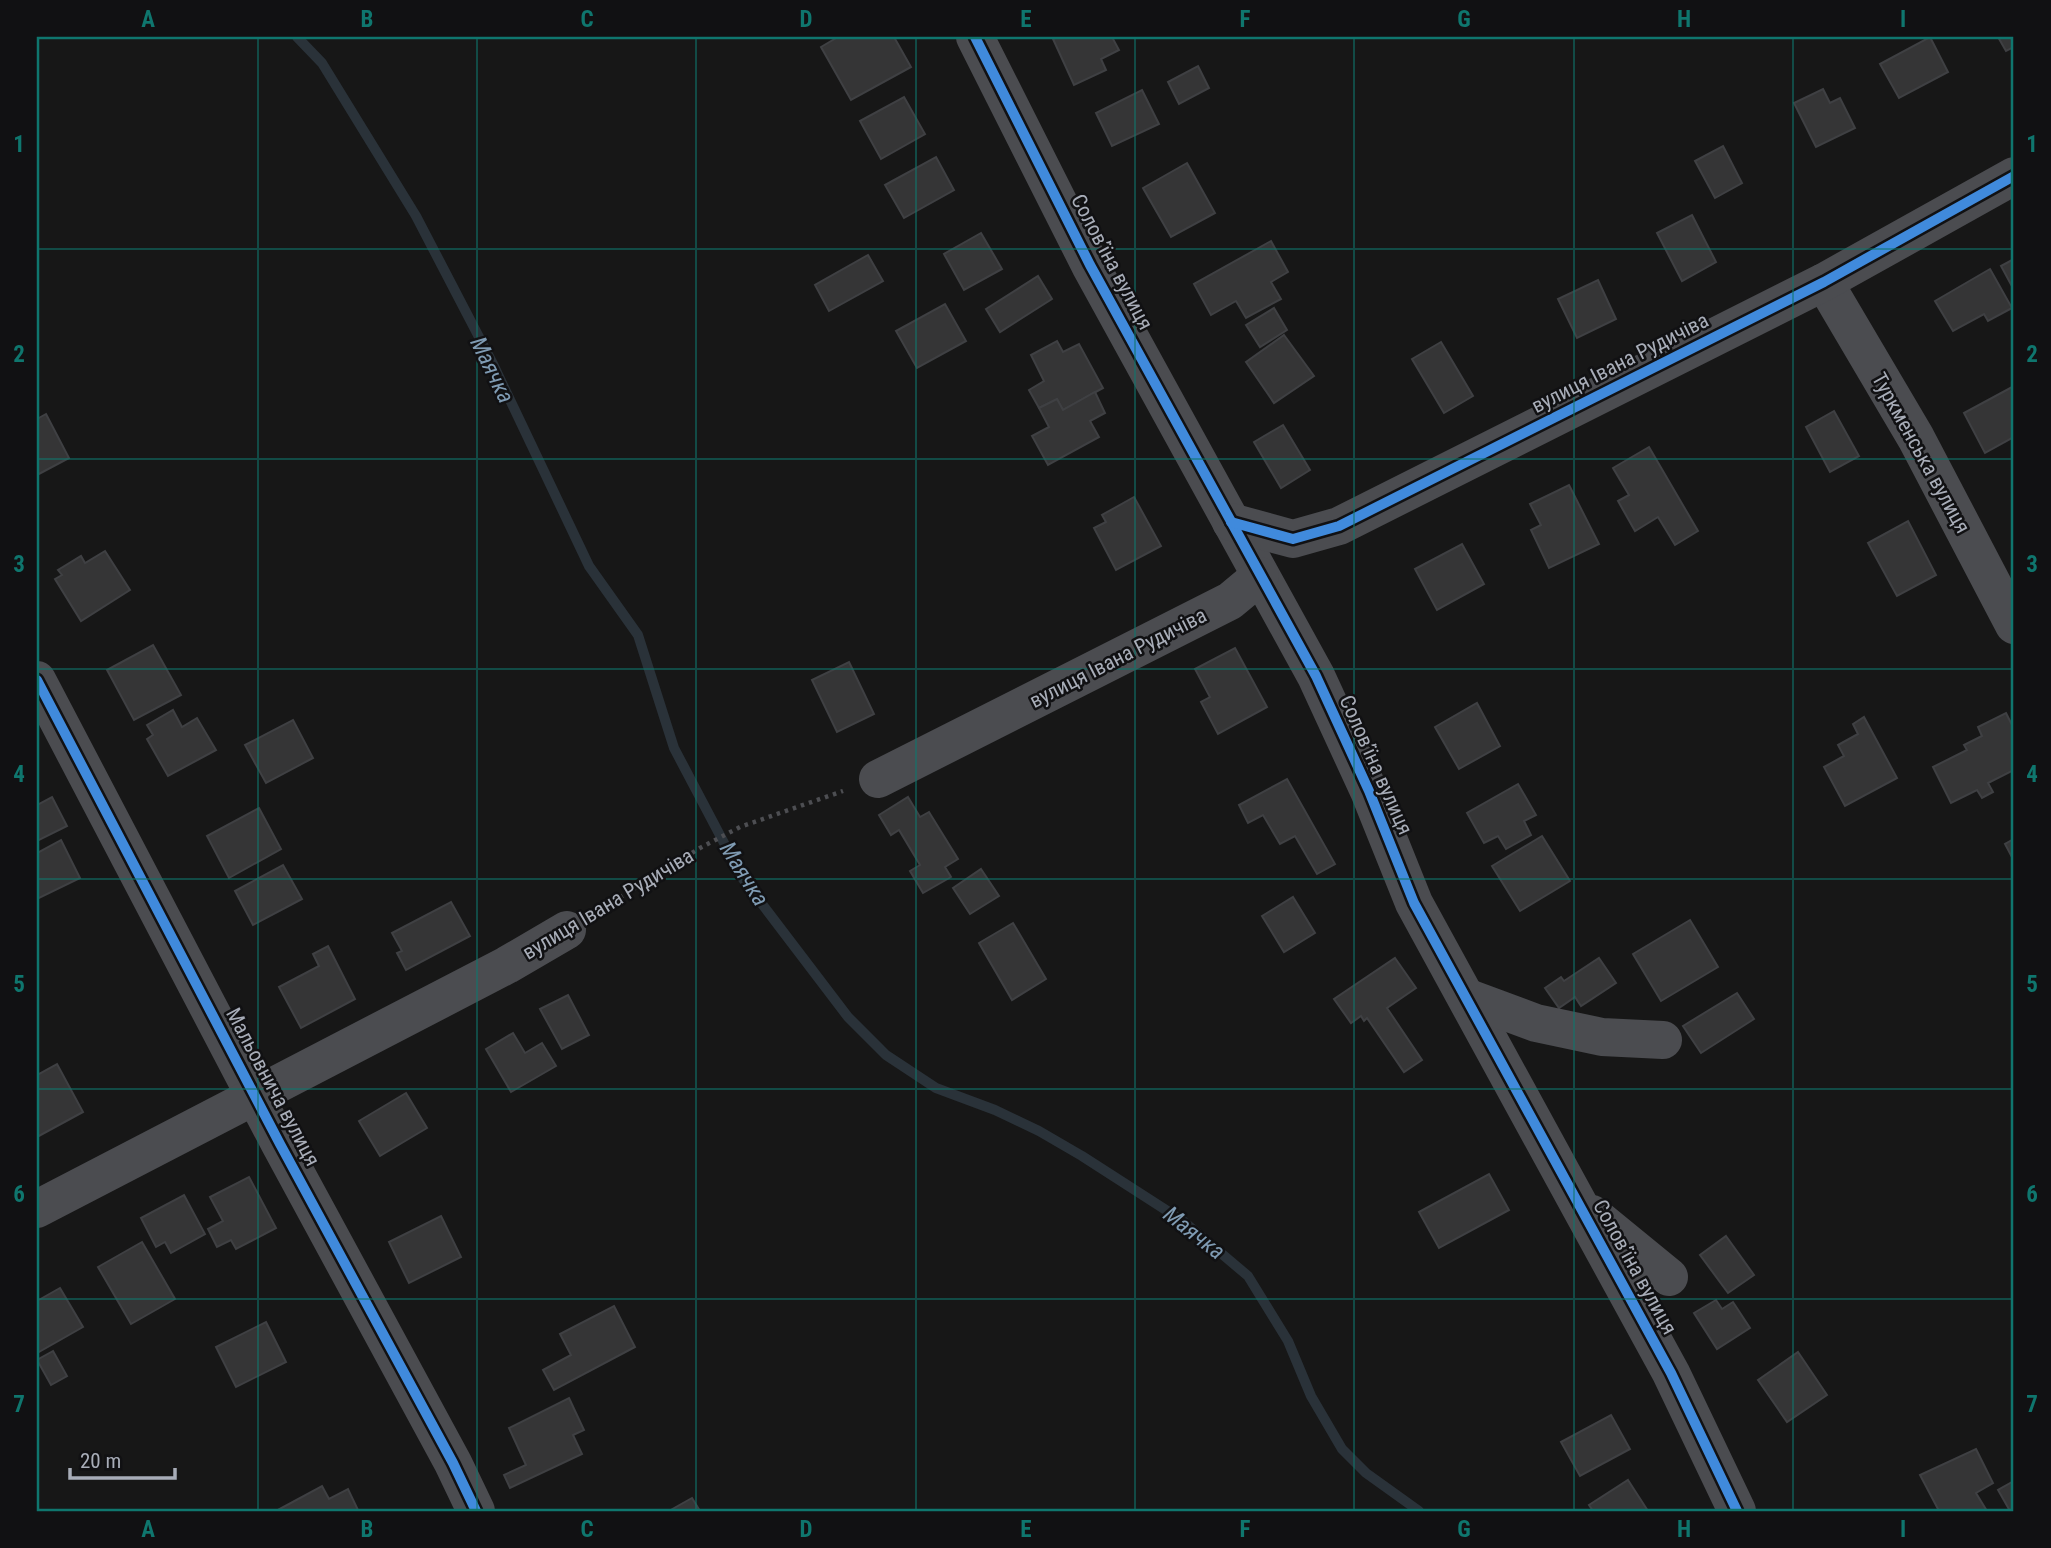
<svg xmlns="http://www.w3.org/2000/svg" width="2051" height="1548" viewBox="0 0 2051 1548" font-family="'Roboto Condensed',sans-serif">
<rect width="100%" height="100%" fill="#171717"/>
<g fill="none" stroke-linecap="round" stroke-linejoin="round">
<!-- stream -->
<path stroke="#2a3239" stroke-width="10" d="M297,37L322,63L416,216L492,362L589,566L638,635L674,748L743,879L848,1017L886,1055L936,1088L995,1110L1039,1131L1082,1156L1183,1221L1248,1276L1288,1341L1311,1396L1342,1449L1366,1473L1419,1511"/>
</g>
<!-- building -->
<g fill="#353536" stroke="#3f4043" stroke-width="2">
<path d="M838,37H894L911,67L851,100L821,47Z"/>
<path d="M1058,37H1112L1119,50L1101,59L1106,70L1074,85L1053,39Z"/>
<path d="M1930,37L1948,72L1899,98L1880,64Z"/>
<path d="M1998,37H2014V47L2006,51Z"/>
<path d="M1198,66L1209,88L1179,104L1168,82Z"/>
<path d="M1823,89L1830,103L1840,98L1855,128L1816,147L1794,103Z"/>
<path d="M1142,90L1159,124L1112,146L1096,113Z"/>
<path d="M904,97L925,134L881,159L860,121Z"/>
<path d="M1723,146L1742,183L1715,198L1695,161Z"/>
<path d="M936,157L954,190L904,218L885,185Z"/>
<path d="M1187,163L1215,213L1171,237L1143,188Z"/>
<path d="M1692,215L1716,262L1682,281L1657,233Z"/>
<path d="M981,233L1002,269L964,290L944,254Z"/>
<path d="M1271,241L1288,272L1271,282L1281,299L1246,318L1236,301L1211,315L1194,284Z"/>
<path d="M868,255L883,281L829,311L815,285Z"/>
<path d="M2014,259V290L2001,266Z"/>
<path d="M1990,269L2012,308L1988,321L1984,314L1953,331L1935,301Z"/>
<path d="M1038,276L1052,299L1000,332L986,309Z"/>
<path d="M1598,280L1616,319L1577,338L1558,299Z"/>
<path d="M945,304L966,341L917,368L896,331Z"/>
<path d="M1274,308L1287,330L1260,347L1246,325Z"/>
<path d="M1284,335L1314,376L1274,403L1246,362Z"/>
<path d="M1057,341L1063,352L1079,344L1103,388L1063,410L1057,399L1039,408L1029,390L1044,381L1031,355Z"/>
<path d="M1441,342L1473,396L1444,413L1412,359Z"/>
<path d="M2014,386V437L1985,453L1964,413Z"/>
<path d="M1095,392L1105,413L1090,421L1099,437L1048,465L1032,436L1049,427L1039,408L1057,399L1063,410Z"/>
<path d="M1834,411L1859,456L1830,472L1806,427Z"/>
<path d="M46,414L69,458L37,475V419Z"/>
<path d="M1283,425L1310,470L1281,488L1254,442Z"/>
<path d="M1649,447L1698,531L1675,545L1658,517L1635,531L1618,501L1629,495L1613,468Z"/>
<path d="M1569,485L1599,544L1549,568L1531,530L1541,525L1530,504Z"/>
<path d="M1134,497L1161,546L1116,570L1094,528L1106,522L1102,515Z"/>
<path d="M1908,521L1936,575L1897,596L1868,543Z"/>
<path d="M1462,544L1484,584L1437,610L1415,569Z"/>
<path d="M105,551L130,590L81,621L55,579L62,575L58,570L81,556L85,563Z"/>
<path d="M153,645L181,695L134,720L107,670Z"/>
<path d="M1235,648L1267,707L1218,734L1201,702L1210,697L1195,669Z"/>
<path d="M849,662L874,714L837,732L812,680Z"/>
<path d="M1477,703L1500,746L1459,769L1435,727Z"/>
<path d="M173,710L182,727L197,718L216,750L168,776L147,739L153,735L147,725Z"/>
<path d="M2006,713L2014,729V770L1988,783L1993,792L1982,798L1977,790L1951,803L1933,767L1967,750L1964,745L1982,736L1978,727Z"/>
<path d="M1864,717L1897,778L1845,806L1824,767L1844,756L1838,745L1858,734L1853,724Z"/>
<path d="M293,720L313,758L266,783L245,745Z"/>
<path d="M1287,779L1335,864L1317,874L1295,836L1280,844L1263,815L1248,823L1239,805Z"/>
<path d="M1518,784L1536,815L1524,821L1531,835L1506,849L1498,836L1484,843L1467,813Z"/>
<path d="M52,797L67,826L37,841V805Z"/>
<path d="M908,797L920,817L929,812L958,859L945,867L951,877L923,893L910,871L920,865L899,830L891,835L879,815Z"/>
<path d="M259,808L281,849L229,878L207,836Z"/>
<path d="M1542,836L1570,881L1520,911L1492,866Z"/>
<path d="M2014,839V861L2005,844Z"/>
<path d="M61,840L80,878L37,899V853Z"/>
<path d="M283,865L302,899L253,925L235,891Z"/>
<path d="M981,869L999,896L970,914L953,888Z"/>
<path d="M1293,897L1315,933L1284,952L1262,916Z"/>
<path d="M451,902L470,936L406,970L397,953L402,951L392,933Z"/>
<path d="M1690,920L1718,967L1661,1001L1633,954Z"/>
<path d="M1013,923L1046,979L1012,1000L979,943Z"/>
<path d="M328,946L355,999L301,1028L279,987L319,966L313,954Z"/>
<path d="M1395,958L1416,988L1387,1008L1422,1060L1404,1072L1367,1018L1364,1021L1361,1016L1351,1023L1334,999Z"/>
<path d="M1599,958L1616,983L1581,1006L1575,997L1559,1008L1545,988L1561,977L1564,981Z"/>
<path d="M1737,993L1754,1019L1701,1053L1683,1026Z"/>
<path d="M568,995L589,1035L562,1049L540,1009Z"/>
<path d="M513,1033L525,1053L542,1043L556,1066L511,1092L486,1049Z"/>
<path d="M57,1064L83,1112L37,1137V1075Z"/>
<path d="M406,1093L427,1128L380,1156L359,1121Z"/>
<path d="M1489,1174L1509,1210L1439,1248L1419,1212Z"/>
<path d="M249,1177L276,1228L236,1249L231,1240L217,1247L208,1229L223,1221L210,1197Z"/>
<path d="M184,1195L205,1234L171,1253L165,1242L156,1247L141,1218Z"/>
<path d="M441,1216L461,1257L409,1283L389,1242Z"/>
<path d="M1726,1236L1754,1275L1728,1293L1700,1255Z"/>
<path d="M142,1242L175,1299L131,1324L98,1267Z"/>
<path d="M60,1288L83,1327L37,1353V1301Z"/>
<path d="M1716,1300L1722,1309L1733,1302L1750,1328L1717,1349L1694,1313Z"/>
<path d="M614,1306L635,1347L554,1390L543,1370L571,1355L560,1334Z"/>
<path d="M266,1322L286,1362L236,1387L216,1347Z"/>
<path d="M53,1351L67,1376L51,1385L37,1360Z"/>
<path d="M1798,1352L1827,1395L1787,1422L1758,1380Z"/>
<path d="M569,1398L584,1430L573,1435L582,1454L510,1488L504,1475L526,1465L509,1428Z"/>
<path d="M1611,1415L1630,1449L1580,1476L1561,1442Z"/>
<path d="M1976,1449L1993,1483L1976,1493L1987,1511H1939L1920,1475Z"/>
<path d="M1628,1480L1648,1511H1593L1589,1505Z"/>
<path d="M2014,1481V1511H2010L1998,1490Z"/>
<path d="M322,1486L329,1499L348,1489L358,1510L276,1511Z"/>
<path d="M692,1498L700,1511H669Z"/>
</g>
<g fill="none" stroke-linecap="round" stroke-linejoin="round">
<!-- path -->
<path stroke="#4d4e52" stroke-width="4.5" stroke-dasharray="3.5 5" stroke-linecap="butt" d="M598,911L700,848L740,827L843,791"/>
<!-- minor -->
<g stroke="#4b4c50" stroke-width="38">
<path d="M975,37L1090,265L1316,676L1369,791L1414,903L1671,1373L1737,1511"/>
<path d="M1824,282L1916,438L2014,625"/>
<path d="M1231,522L1293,539L1339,526L1824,282L2014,176"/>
<path d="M37,680L280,1144L453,1463L476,1511"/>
<path d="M878,779L1230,601L1260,576"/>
<path d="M1466,997L1536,1023L1602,1037L1663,1040"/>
<path d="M37,1209L507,965L567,930"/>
<path d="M1592,1214L1669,1277"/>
</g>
<defs>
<g id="cycleway">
<path d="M975,37L1090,265L1316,676L1369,791L1414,903L1671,1373L1737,1511"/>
<path d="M1231,522L1293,539L1339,526L1824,282L2014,176"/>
<path d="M37,680L280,1144L453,1463L476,1511"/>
</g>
</defs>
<!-- cycleway casing -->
<use href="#cycleway" stroke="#111113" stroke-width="15"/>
<!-- cycleway -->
<use href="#cycleway" stroke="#408adc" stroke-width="10"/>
</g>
<!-- grid -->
<path fill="none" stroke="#0f766e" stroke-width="2" stroke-opacity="0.55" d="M258,37V1511M477,37V1511M696,37V1511M916,37V1511M1135,37V1511M1354,37V1511M1574,37V1511M1793,37V1511M37,249H2014M37,459H2014M37,669H2014M37,879H2014M37,1089H2014M37,1299H2014"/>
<g text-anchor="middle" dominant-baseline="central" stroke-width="5" stroke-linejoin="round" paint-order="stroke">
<!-- street labels -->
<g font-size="21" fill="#a8adb8" stroke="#111113">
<text transform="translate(1112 262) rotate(62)">Соловʼїна вулиця</text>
<text transform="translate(1620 363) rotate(-27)">вулиця Івана Рудичіва</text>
<text transform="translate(1921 453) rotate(61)">Туркменська вулиця</text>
<text transform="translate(1118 658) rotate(-27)">вулиця Івана Рудичіва</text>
<text transform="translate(1376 765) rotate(66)">Соловʼїна вулиця</text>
<text transform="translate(608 904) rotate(-31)">вулиця Івана Рудичіва</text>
<text transform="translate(273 1087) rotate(62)">Мальовнича вулиця</text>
<text transform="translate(1635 1267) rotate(61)">Соловʼїна вулиця</text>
</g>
<!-- water labels -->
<g font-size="23" font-style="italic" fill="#7f9bb3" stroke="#111113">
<text transform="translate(492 370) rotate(64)">Маячка</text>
<text transform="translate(744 874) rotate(58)">Маячка</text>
<text transform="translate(1194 1233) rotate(38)">Маячка</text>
</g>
</g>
<!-- border -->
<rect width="2051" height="1548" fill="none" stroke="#111113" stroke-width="77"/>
<!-- scale -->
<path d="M70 1468v10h105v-10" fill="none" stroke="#a8adb8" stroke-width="3.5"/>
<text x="80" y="1468" font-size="21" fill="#a8adb8" stroke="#111113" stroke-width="5" paint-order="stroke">20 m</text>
<rect x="38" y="38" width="1974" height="1472" fill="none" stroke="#0f766e" stroke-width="2.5"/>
<g font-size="23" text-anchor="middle" font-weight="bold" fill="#0f766e">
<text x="148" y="27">A</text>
<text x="367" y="27">B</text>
<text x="587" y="27">C</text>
<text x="806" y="27">D</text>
<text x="1026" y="27">E</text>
<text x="1245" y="27">F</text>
<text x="1464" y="27">G</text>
<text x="1684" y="27">H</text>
<text x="1903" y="27">I</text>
<text x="19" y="152">1</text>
<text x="2032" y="152">1</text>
<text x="19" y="362">2</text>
<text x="2032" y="362">2</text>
<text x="19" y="572">3</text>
<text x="2032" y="572">3</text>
<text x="19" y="782">4</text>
<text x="2032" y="782">4</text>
<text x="19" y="992">5</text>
<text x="2032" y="992">5</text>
<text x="19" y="1202">6</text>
<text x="2032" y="1202">6</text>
<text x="19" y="1412">7</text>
<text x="2032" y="1412">7</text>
<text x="148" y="1537">A</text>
<text x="367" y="1537">B</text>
<text x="587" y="1537">C</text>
<text x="806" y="1537">D</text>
<text x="1026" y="1537">E</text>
<text x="1245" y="1537">F</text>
<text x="1464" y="1537">G</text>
<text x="1684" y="1537">H</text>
<text x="1903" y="1537">I</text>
</g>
</svg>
